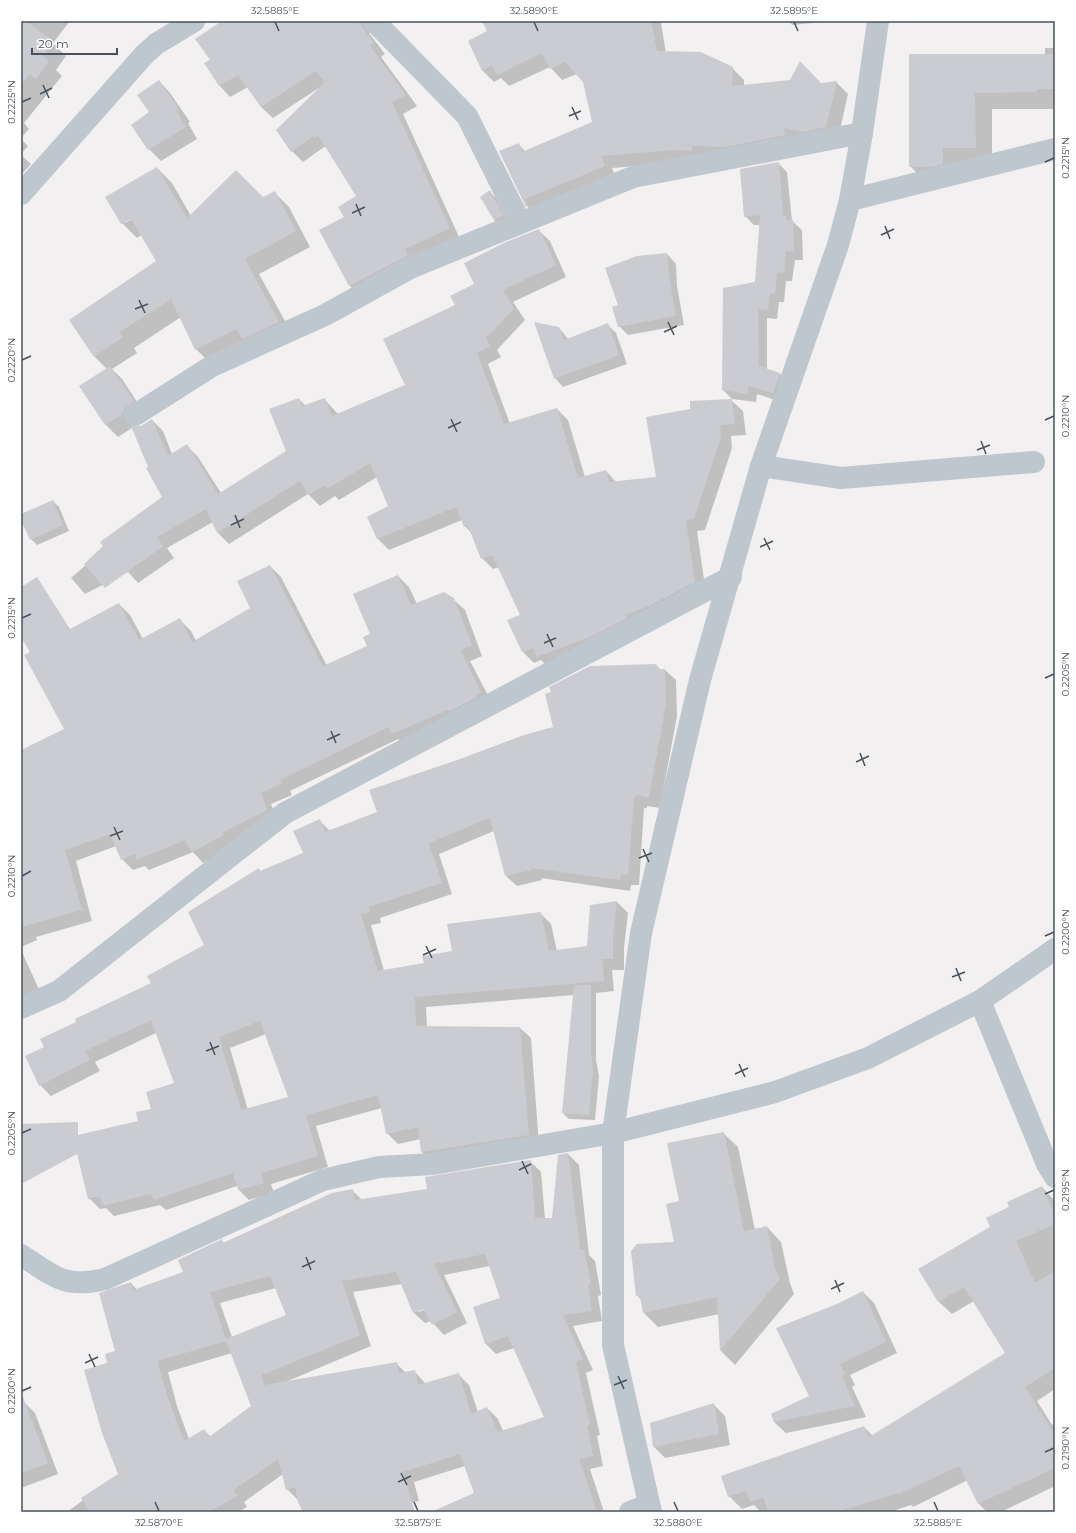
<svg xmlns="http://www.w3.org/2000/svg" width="1076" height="1533" viewBox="0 0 1076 1533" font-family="Montserrat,sans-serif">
<rect width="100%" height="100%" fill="#f2f0f0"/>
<!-- shadow -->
<g fill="#0003" fill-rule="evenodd">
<path d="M21,21H70L53,43L66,56L56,70L62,76L24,123L29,129L21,138Z"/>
<path d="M224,21H364L372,30L369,33L385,54L381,57L417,106L403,114L460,239L361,297L350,286L320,231L346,218L358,197L327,148L324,147L303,162L292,151L277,130L322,86L273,118L261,107L248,87L230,97L219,85L211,61Z"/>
<path d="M489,21H658L661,23L666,53L732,68L744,80V86L821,84L836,82L848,94L838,139L685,162L612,168L616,178L539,218L527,206L500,152L519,145L526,152L593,123L584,82L577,74L562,80L550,67L509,86L501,78L494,82L482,70Z"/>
<path d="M788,21H833L792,25Z"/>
<path d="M1045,48H1055V105H1053V109H992V164L927,183L910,166V55H1045Z"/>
<path d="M159,81L170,93L190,122L188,123L197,139L161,161L149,149L150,112Z"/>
<path d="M21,139L28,146L21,154Z"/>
<path d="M21,155L31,164L21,175Z"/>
<path d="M778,163L787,172L792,221L802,230L803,260H795L792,281H786L784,302H779L777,319L767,318V370L780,374L789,383L782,402L757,394L756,402L732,399L723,390L756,283L760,225H754L745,216Z"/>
<path d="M157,168L172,183L191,216L263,198L274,192L289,207L310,247L259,274L294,337L211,364L196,349L181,317L134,348L137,353L112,369L122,379L145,414L136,421L135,427H142L152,420L163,431L172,454L187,446L198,457L221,493L287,451L299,399L306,406L325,400L338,414L406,385L456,305L476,284L538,230L550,241L566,277L513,302L525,320L497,350L501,357L488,364L510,424L557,409L568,420L585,477L606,471L616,482L657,478L691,410L731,400L743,411L746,435L731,436L732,448L705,530L697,531L706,593L549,668L541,660L534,663L523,652L508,621L521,615L499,567L493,569L482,558L472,534L465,526L462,520L389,550L378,539L368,517L389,507L377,477L339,500L335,496L320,506L308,494L229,544L218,533L213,522L167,548L174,558L138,583L128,572L85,594L71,578L164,497L132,428L118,437L106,425L80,386L107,369L94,356L157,261L142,235L137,238L122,223ZM135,217L125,223V220Z"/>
<path d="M490,192L496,198L508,223L500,226L494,220Z"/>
<path d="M667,254L676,264L677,286L684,325L628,335L619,326L620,305Z"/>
<path d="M607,324L616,333L627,364L563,387L555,378L559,328L569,340Z"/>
<path d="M53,501L59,507L69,531L37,545L31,539L21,515Z"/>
<path d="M270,566L281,577L327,666L368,646L371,634L398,576L409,587L417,604L453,599L465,610L482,656L470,661L492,703L404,745L398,739L290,791L292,795L271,804L278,821L203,863L193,852L149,870L145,866L133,870L122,859L116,846L76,861L92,921L36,937L37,940L21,947V752L65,730L119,604L130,615L143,639L180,620L191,631L196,641L251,609Z"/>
<path d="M656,665L661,670H665L676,680L677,716L660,808L647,806V808H644L639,885H631L630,891L541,878L542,880L517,886L506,876L494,831L439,854L452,894L380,918L381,923L371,925L384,971L425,964L540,913L551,924L557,951L588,947L591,906L617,902L628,913L624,948V970H612L614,991L596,993V1060L599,1076L595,1120L569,1119L563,1113L574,995L426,1007L427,1027L520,1028L531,1038L539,1145L433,1163L422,1152L421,1139L398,1144L387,1133L382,1108L316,1126L328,1167L271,1184L274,1193L249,1200L239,1190L237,1186L166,1210L160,1205L114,1216L106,1208L100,1209L89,1198L139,1122L175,1084L156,1033L95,1062L100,1071L51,1096L40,1085L46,1047L78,1022L152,983L205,945L259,869L261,872L305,854L319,820L330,831L378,812L554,728ZM266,1034L289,1098L248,1110L230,1048Z"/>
<path d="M21,950L42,996L21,1006Z"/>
<path d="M723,1133L738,1147L755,1230L767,1227L781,1242L790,1283L794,1294L735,1365L721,1351L719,1314L658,1327L644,1313L642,1301L637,1295L676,1243L680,1202Z"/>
<path d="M568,1154L579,1165L589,1255L595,1261L601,1295L598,1296L602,1321L573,1326L593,1370L586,1373L600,1435L597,1436L603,1466L590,1469L604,1512H458L476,1494L465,1466L414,1482L419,1501L387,1510L303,1512L298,1500L287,1489L283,1474L244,1502L247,1507L238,1512H67L119,1474L109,1364L116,1352L131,1283L137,1290L184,1273L222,1241L225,1244L352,1190L362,1200L428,1190L530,1161L541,1172L545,1219H553ZM490,1266L501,1298L485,1343L496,1354L514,1348L545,1418L503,1431L498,1419L487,1408L478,1412L469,1385L458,1374L426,1384L414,1371L406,1373L396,1363L283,1383L371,1346L353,1292L402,1284L414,1313L425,1323L431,1321L444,1335L467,1323L444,1275ZM276,1288L288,1316L232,1337L220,1303ZM429,1308L418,1312V1310ZM232,1353L252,1406L211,1437L204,1430L189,1439L177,1406L168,1372Z"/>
<path d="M1042,1187L1055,1201V1389L1037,1401L1052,1425L1055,1423V1489L1053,1487L1001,1512H987L979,1504L968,1480L913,1507L911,1505L890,1512H761L754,1505L742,1509L729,1496L864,1427L873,1436L1006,1354L974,1301L952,1314L939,1302L920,1270L992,1228L1010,1207Z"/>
<path d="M863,1292L874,1303L897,1353L850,1375L855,1385L852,1387L866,1417L786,1433L774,1422L772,1414L811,1396L838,1304Z"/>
<path d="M24,1402L35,1413L58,1474L21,1488V1403Z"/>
<path d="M713,1404L725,1416L730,1445L665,1458L654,1447Z"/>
</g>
<!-- building -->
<g fill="#caccd2" fill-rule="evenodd">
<path d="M21,21H26L54,42L43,56L49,62L36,79L30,74L21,85Z"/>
<path d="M222,21H358L374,43L370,46L406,95L392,102L450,228L405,249L408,255L349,286L319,230L344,217L338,207L356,196L318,135L314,138L313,136L291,152L276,130L325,82L316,71L261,107L238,75L219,86L204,63L210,60L195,39Z"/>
<path d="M482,21H651L657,51L701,52L733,67L732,86L790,80L800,61L821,83L837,81L826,127L802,132L784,128L785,135L724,147L692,146V151L673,150L601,156L605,166L525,199L528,206L526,207L499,151L519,143L522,152L592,122L583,82L565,62L550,69L542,53L497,75L492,65L482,71L468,41L487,31Z"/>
<path d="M909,54H1055V89H1037V92L975,93L976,148H943V164L931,167H909Z"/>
<path d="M159,80L179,110L177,111L186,127L148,150L131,125L149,112L137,95Z"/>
<path d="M779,162L783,216H786V220H793L794,252L786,251L784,273L777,272L775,294L770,293L768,310L758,309L759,366L780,373L773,393L749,386L747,394L722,390L723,288L755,282L760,215L744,217L740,169Z"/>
<path d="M157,167L187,218L236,170L263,197L275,191L296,231L245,259L279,322L242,339L237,329L195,350L171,299L120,332L123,337L94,357L69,320L156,261L131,219L121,224L105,197Z"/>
<path d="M490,190L503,216L494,220L480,197Z"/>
<path d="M539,229L556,265L503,290L514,309L486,338L490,346L477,353L504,424L557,408L578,478L606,470L609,482L656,477L646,417L690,409V401L732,399L735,424L720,425L721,437L694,519L686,520L695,582L649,606L625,615L627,618L592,636L537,657L533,648L522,652L507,620L520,615L492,555L481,559L468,526L464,527L456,507L377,539L367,517L388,506L370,463L327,489L325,485L308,495L300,481L217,533L206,509L157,537L163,546L105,588L84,564L103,546L100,542L162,497L146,468L148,467L131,426H141L152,419L168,456L187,444L218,494L286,451L269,409L299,398L302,406L325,398L332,416L405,385L383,339L455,305L450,296L474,284L464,263L506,242Z"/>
<path d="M667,253L669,276L676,316L618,327L612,307L618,305L605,268L637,256Z"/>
<path d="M534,322L559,327L564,340L608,323L619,355L554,379Z"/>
<path d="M110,366L134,401L124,409L123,414L105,425L79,386Z"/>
<path d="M53,500L63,525L30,540L21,520V514Z"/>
<path d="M270,565L323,666L367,646L363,637L370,634L353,594L398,575L411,605L444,592L454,598L472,645L460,650L481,692L476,695L477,697L454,709L443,712L392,734L389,727L280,780L282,783L261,793L267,810L222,833L224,835L192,852L185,840L137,860L135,854L121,860L110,834L65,850L82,910L21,927V750L64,729L24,655L30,652L21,637V587L37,577L70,629L119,603L139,640L180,618L192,642L250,608L237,581Z"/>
<path d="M656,664L658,669H665L666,704L649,798L637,795L636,798H634L628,875L621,874L620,880L531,868L532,870L505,876L490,818L429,843L442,883L369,907L370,912L361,914L378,971L424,963L422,956L452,951L447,924L541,912L549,951L587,946L590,905L617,901L613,937V959H602L604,981L415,997L416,1026L520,1027L529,1135L421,1152L418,1127L386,1134L378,1095L306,1115L318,1156L261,1173L264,1183L238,1190L233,1173L154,1200L151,1194L102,1206L100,1196L88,1199L77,1154L21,1184V1124L78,1122V1135L138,1121L136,1112L151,1109L146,1092L174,1083L151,1020L85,1051L90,1060L39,1086L25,1056L44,1047L40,1039L76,1022L75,1019L151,983L147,976L204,945L188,912L259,868L260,871L303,853L293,831L320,819L325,832L377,812L369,790L460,759L524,735L553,727L545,694L551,692L549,687L590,666ZM260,1021L288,1097L241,1110L219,1037Z"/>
<path d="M574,985H591V1053L593,1070L589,1115L562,1113Z"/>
<path d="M724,1132L744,1231L767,1226L775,1268L780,1279L720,1351L717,1297L643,1313L640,1296H636L631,1251L637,1244L674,1242L666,1204L679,1201L667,1143Z"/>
<path d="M568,1153L580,1249H584L591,1284L588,1285L592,1311L563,1315L583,1359L576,1362L590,1425H587L593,1456L579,1459L597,1512H431L474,1493L460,1454L403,1472L415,1512H303L298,1502L295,1487L286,1490L278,1459L234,1490L237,1496L209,1512H90L81,1498L118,1474L102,1433L84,1370L107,1363L105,1354L115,1351L99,1293L131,1282L133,1290L183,1272L178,1260L222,1239L223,1243L332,1193L353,1189L355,1200L427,1189L425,1177L531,1160L535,1218H552L558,1155ZM485,1254L500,1298L473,1307L485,1344L508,1336L544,1417L498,1432L487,1407L471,1414L459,1373L418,1385L415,1370L399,1373L397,1362L264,1385L262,1375L360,1335L342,1281L396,1272L413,1313L424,1309L432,1325L457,1312L434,1264ZM270,1276L286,1315L226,1339L210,1292ZM226,1341L251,1406L209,1437L204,1429L184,1441L167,1395L157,1361Z"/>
<path d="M1042,1186L1055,1215V1224L1016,1241L1035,1283L1055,1271V1368L1025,1387L1055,1435V1468L978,1504L959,1466L899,1494L898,1493L837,1512H768L763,1497L750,1502L746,1491L728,1497L721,1476L864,1426L869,1437L1005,1353L964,1287L938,1302L918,1269L990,1227L986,1218L1009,1207L1007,1202Z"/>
<path d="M863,1291L886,1342L840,1364L845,1374L842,1376L855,1406L774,1422L771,1414L809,1396L776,1328L837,1304Z"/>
<path d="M21,1397H23L48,1463L21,1473Z"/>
<path d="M714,1403L719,1434L653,1447L650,1423Z"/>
</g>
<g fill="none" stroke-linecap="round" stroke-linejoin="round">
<!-- minor -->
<g stroke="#bec6ce" stroke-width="22">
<path d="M374,21L467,116L520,222"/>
<path d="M21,194L144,55L156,44L194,21"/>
<path d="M850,200L1055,149"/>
<path d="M135,415L212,366L325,315L410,268L633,177L862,133"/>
<path d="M761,466L841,478L1034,462"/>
<path d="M980,1001L1047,1164L1055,1177"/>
<path d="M21,1008L59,991L285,813L731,577"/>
<path d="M21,1255C54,1276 64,1289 105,1279L323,1180L379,1167L433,1164L613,1133L775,1092L868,1058L980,1001L1055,949"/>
<path d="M630,1512L648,1505"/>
<path d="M651,1512L613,1345V1133L641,933L700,680L761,466L838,245L850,200L862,133L878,21"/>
</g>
</g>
<!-- ticks -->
<path fill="none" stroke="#48525d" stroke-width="1.5" d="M275,22L279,31M534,22L538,31M794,22L798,31M43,85L49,98M40,94L52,88M22,102L31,98M572,107L578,120M569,116L581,111M1045,162L1054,158M356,204L361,216M352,213L365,207M885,226L890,239M881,235L894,229M139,300L145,313M135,309L148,304M668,322L674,335M664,332L677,326M22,360L31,356M451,419L457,432M1045,420L1054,416M448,428L461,422M981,441L986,454M977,450L990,445M235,515L240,528M231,525L244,519M764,538L770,550M760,547L773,541M22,618L31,614M547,634L553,647M544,643L556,638M1045,678L1054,674M331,731L336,743M327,740L340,734M860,753L865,766M856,762L869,756M114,827L120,840M110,836L123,831M643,849L649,862M639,858L652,853M22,876L31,871M1045,936L1054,932M426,946L432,958M423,955L436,949M956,968L961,981M952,977L965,972M210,1042L215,1055M206,1051L219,1046M739,1064L745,1077M735,1074L748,1068M22,1133L31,1129M522,1161L528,1174M519,1170L531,1164M1045,1194L1054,1190M306,1257L311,1270M302,1267L315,1261M835,1280L840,1292M831,1289L844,1283M89,1354L95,1367M85,1363L98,1357M618,1376L624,1389M614,1385L627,1380M22,1391L31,1387M1045,1452L1054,1448M401,1473L407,1485M398,1482L411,1476M155,1502L159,1511M414,1502L418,1511M674,1502L678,1511M934,1502L938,1511"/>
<!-- border -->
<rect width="1076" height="1533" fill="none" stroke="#ffffff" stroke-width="44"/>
<!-- scale -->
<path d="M32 48v6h85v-6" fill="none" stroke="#48525d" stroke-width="2"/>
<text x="38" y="48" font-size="12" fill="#48525d" stroke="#ffffff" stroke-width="3" paint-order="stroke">20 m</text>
<rect x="22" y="22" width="1032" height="1489" fill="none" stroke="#48525d" stroke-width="1.5"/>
<g font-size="10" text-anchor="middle" fill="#48525d">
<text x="275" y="14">32.5885°E</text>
<text x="534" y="14">32.5890°E</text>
<text x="794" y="14">32.5895°E</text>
<text transform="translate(11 102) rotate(-90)" y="4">0.2225°N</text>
<text transform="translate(1065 158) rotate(-90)" y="4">0.2215°N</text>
<text transform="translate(11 360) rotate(-90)" y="4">0.2220°N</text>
<text transform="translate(1065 416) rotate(-90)" y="4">0.2210°N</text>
<text transform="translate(11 618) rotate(-90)" y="4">0.2215°N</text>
<text transform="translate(1065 674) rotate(-90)" y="4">0.2205°N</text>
<text transform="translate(11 876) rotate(-90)" y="4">0.2210°N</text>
<text transform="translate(1065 932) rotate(-90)" y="4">0.2200°N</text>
<text transform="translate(11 1133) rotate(-90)" y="4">0.2205°N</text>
<text transform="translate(1065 1190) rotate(-90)" y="4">0.2195°N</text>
<text transform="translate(11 1391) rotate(-90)" y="4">0.2200°N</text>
<text transform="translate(1065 1448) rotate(-90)" y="4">0.2190°N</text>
<text x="159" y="1526">32.5870°E</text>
<text x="418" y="1526">32.5875°E</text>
<text x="678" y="1526">32.5880°E</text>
<text x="938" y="1526">32.5885°E</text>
</g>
</svg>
